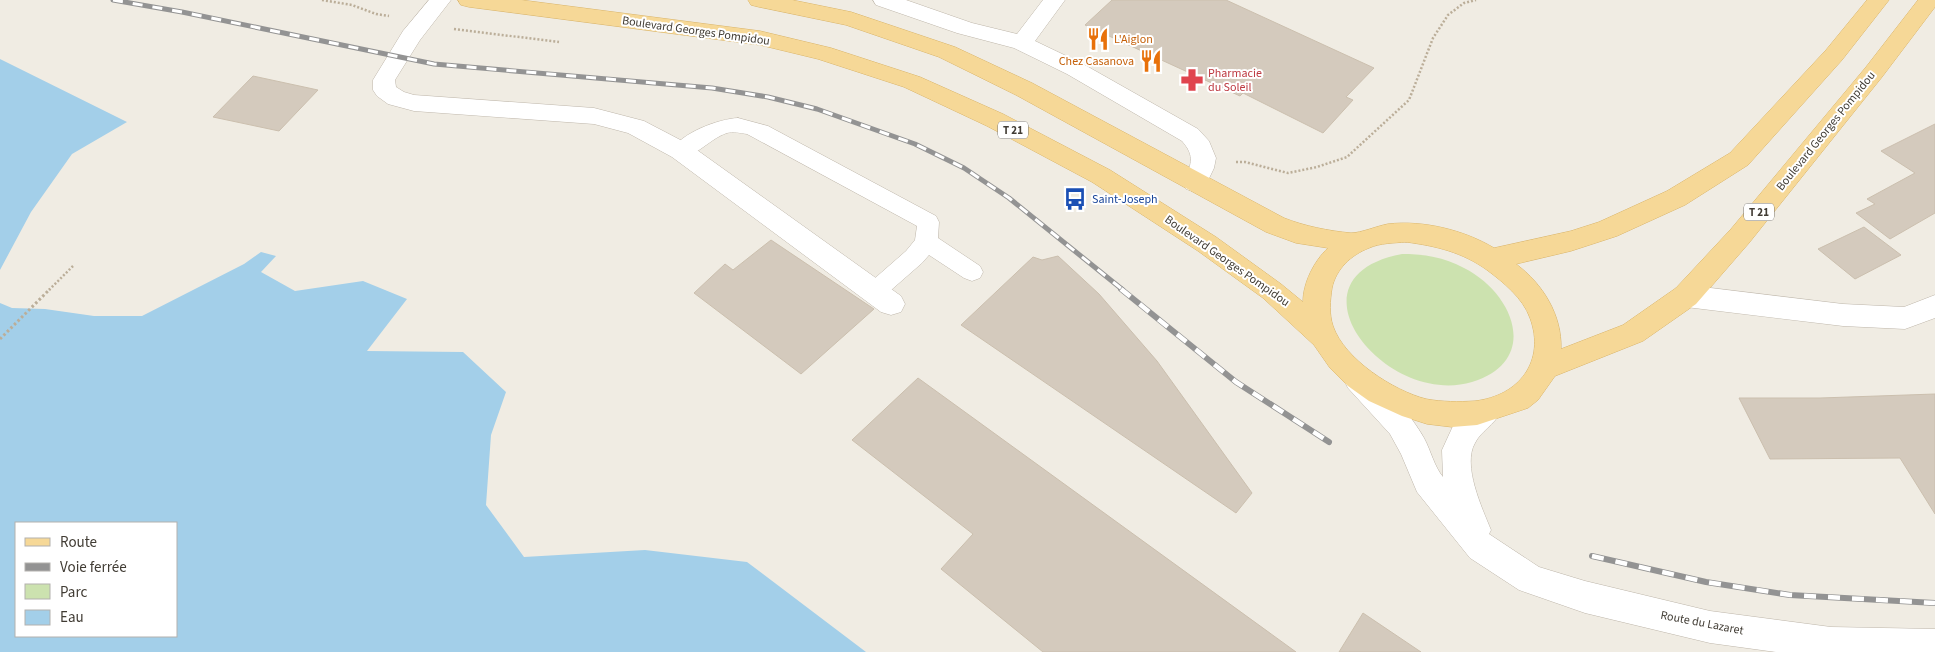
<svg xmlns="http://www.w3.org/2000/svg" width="1935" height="652" viewBox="0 0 1935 652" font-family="'Source Sans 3',sans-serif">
<rect width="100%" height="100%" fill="#f0ece3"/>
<!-- green -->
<path fill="#cce2af" d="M1402,254C1424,254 1444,257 1464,268C1514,293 1541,361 1472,382C1385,408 1280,277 1402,254Z"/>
<!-- water -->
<g fill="#a3cfe9" fill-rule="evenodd">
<path d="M0,59L127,122L72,154L31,212L0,270Z"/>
<path d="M261,252L276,256L261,272L295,291L363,281L407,299L367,351L463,352L506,392L491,435L486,505L524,557L645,550L747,562L866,652H0V303L12,308L45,309L94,316H142L244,264ZM176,523V636H16V523Z"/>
</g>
<!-- building -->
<g fill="#d4cabd" stroke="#cbbfae">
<path d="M1112,0H1226L1374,68L1346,97L1353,100L1323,133L1243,93L1240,96L1085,25Z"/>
<path d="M253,76L318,90L279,131L213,117Z"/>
<path d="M1935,124V213L1890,239L1856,213L1875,204L1867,199L1915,173L1881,151Z"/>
<path d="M1864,227L1901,255L1855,279L1818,249Z"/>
<path d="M771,240L874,309L801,374L694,293L725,264L733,270Z"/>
<path d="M1058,256L1099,294L1157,361L1252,493L1236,513L961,325L1033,257L1042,260Z"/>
<path d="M918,378L1296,652H1043L941,569L973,534L852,440Z"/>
<path d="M1935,394V514L1900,458L1770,459L1739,398H1820Z"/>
<path d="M1363,613L1421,652H1339Z"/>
</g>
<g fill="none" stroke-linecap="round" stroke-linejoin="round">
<defs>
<path id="lane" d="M738,118L768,126L936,216L939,222L938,238L980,266L983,272L980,278L972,281L964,278L929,255L922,263L882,298L874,301L866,298L862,292L866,286L906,251L915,240L917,226L747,134C740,133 733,131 727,133C708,139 693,162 674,156L671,151C681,133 718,119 738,118Z"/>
<g id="street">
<path d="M429,0H451L420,40L395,80L396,87L404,92L414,95L594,108L644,121L690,145L901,296L905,304L901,312L891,315L881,312L672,157L628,133L594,124L414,111L388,104L377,96L373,90V80L403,31Z"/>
<path d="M873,0H906L972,23L1017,34L1043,0H1065L1035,41L1083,64L1198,129L1209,141L1216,158L1214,168L1204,189L1195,192L1186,189L1183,183C1191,165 1196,157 1182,141L1067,74L1014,48L957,33L876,5Z"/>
<path d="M1686,285L1843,304L1904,307L1935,295V318L1905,329L1843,326L1686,307L1676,304L1673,296L1676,288Z"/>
<path d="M1358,368C1379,375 1413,418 1424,438C1431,451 1434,466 1443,477L1442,450L1453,426L1475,404L1485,401L1495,404L1500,413C1494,425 1481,431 1475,443C1462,465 1482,508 1491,530L1489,534L1539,567L1585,581L1710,611L1831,627L1935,629V652H1776L1710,643L1585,613L1519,590L1470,558L1417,492L1401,454L1390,434L1348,388L1344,380L1348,372Z"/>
</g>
<path id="primary" d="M458,0H521L760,31L831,48L920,77L1003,114L1110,170L1216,237L1281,284L1303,302C1303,283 1314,261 1328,248L1296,243L1266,232L1016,95L939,57L846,25L759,7L751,5L748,0H792L851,12L955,47L1032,83L1284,218C1304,226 1329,231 1351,233C1361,233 1377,226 1388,224C1423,220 1464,230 1494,248L1571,231L1599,222L1667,191L1730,153L1826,50L1867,0H1889L1842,60L1748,165L1685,205L1617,236L1571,251L1516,264C1543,284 1562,315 1561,349L1623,325L1676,288L1731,229L1866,67L1918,0H1935V7L1882,77L1749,243L1696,304L1643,341L1555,376L1538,400L1528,408L1477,425L1452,427L1427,424L1402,416L1369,401L1348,386L1330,368L1314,345L1263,298L1198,251L1092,182L987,126L904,87L818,59L760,45L469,7L461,5ZM1406,242C1436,246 1462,252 1487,270C1503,282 1523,298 1530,318C1546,361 1519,396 1475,401C1459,402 1442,402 1426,399C1394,391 1344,359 1333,326C1329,314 1330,301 1332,288C1336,269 1351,255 1369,248C1380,243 1394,243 1406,242Z"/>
</defs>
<!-- lane casing -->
<use href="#lane" stroke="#beb6aa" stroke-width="1"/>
<!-- street casing -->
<use href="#street" stroke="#beb6aa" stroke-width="1"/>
<!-- primary casing -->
<use href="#primary" stroke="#d9b469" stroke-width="1"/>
<!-- path-far1 -->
<g stroke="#bbae99" stroke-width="2.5" stroke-dasharray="2 2" stroke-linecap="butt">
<path d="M322,0L352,5L376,14L389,16"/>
<path d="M454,29L559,42"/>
<path d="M1236,162H1245L1288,173L1317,167L1347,157L1409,100L1433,38L1448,15L1464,3L1476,0"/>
<path d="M49,290L73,266"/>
</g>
<!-- path -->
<path stroke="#bbae99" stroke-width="3" stroke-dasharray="2.5 2.5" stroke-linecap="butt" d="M0,339L50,289"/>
<!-- lane -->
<use href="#lane" fill="#fff" fill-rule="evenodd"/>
<!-- street -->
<use href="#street" fill="#fff" fill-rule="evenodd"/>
<!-- primary -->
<use href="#primary" fill="#f6d897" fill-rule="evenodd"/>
<defs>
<path id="rail-far1" d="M113,0L182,12L434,64L712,88L768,97L817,109L915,144L964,168L1009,198L1123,290"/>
<g id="rail">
<path d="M1121,289L1236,382L1329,442"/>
<path d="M1592,556L1706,582L1790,595L1935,603"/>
</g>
</defs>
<!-- rail-far1 casing -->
<use href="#rail-far1" stroke="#939393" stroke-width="5"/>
<!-- rail casing -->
<use href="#rail" stroke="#939393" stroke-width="6"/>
<!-- rail-far1 -->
<use href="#rail-far1" stroke="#fff" stroke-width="3" stroke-dasharray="10" stroke-linecap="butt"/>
<!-- rail -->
<use href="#rail" stroke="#fff" stroke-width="4.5" stroke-dasharray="12" stroke-linecap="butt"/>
</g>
<!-- icons -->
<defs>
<symbol id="restaurant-bare" viewBox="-9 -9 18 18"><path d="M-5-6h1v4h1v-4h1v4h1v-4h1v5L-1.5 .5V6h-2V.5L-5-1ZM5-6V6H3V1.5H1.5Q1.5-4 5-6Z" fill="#e8710a" stroke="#fff" stroke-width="2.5" paint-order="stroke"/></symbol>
<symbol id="pharmacy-bare" viewBox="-9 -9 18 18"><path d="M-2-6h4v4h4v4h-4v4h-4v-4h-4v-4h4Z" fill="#e0444e" stroke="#fff" stroke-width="2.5" paint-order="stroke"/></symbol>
<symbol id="bus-bare" viewBox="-9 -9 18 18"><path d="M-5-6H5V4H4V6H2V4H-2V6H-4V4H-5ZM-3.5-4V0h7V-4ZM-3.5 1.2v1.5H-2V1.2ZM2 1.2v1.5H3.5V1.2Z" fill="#1a4fb4" stroke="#fff" stroke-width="2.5" paint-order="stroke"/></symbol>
</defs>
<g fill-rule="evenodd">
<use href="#restaurant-bare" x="1082" y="23" width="32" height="32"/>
<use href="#restaurant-bare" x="1135" y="45" width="32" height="32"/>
<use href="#pharmacy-bare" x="1176" y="64" width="32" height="32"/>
<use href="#bus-bare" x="1059" y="183" width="32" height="32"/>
</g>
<g text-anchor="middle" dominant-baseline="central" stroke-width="4" stroke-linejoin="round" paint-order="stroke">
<!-- shield labels -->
<g fill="#fff" stroke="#7a7671" stroke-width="1">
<rect x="998" y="121.5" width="30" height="17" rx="4"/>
<rect x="1744" y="203.5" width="30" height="17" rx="4"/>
</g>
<g font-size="11" font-weight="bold" fill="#413c34">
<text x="1013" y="130">T 21</text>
<text x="1759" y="212">T 21</text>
</g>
<!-- street labels -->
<g font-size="12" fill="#413c34" stroke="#fff">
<text transform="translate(696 31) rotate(8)">Boulevard Georges Pompidou</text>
<text transform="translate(1826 131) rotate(-51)">Boulevard Georges Pompidou</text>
<text transform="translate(1227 261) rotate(35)">Boulevard Georges Pompidou</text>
<text transform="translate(1702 623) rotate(11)">Route du Lazaret</text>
</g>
<!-- food labels -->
<g font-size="12" fill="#c56008" stroke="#fff" text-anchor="start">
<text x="1114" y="39">L'Aiglon</text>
<text x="1134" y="61" text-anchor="end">Chez Casanova</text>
</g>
<!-- health labels -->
<g font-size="12" fill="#be3a42" stroke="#fff" text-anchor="start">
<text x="1208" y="73">Pharmacie<tspan x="1208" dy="14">du Soleil</tspan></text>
</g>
<!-- transit labels -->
<g font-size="12" fill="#164399" stroke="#fff" text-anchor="start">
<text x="1092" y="199">Saint-Joseph</text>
</g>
</g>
<!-- legend -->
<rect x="15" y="522" width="162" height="115" fill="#ffffff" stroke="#b3b1ae"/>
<rect x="25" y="538" width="25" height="8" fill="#f6d897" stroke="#b3b1ae"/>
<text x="60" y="547" font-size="15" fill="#413c34">Route</text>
<rect x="25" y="563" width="25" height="8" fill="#939393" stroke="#b3b1ae"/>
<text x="60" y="572" font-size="15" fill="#413c34">Voie ferrée</text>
<rect x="25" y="584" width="25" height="15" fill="#cce2af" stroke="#b3b1ae"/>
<text x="60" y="597" font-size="15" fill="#413c34">Parc</text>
<rect x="25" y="610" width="25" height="15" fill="#a3cfe9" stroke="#b3b1ae"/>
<text x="60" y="622" font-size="15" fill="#413c34">Eau</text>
</svg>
